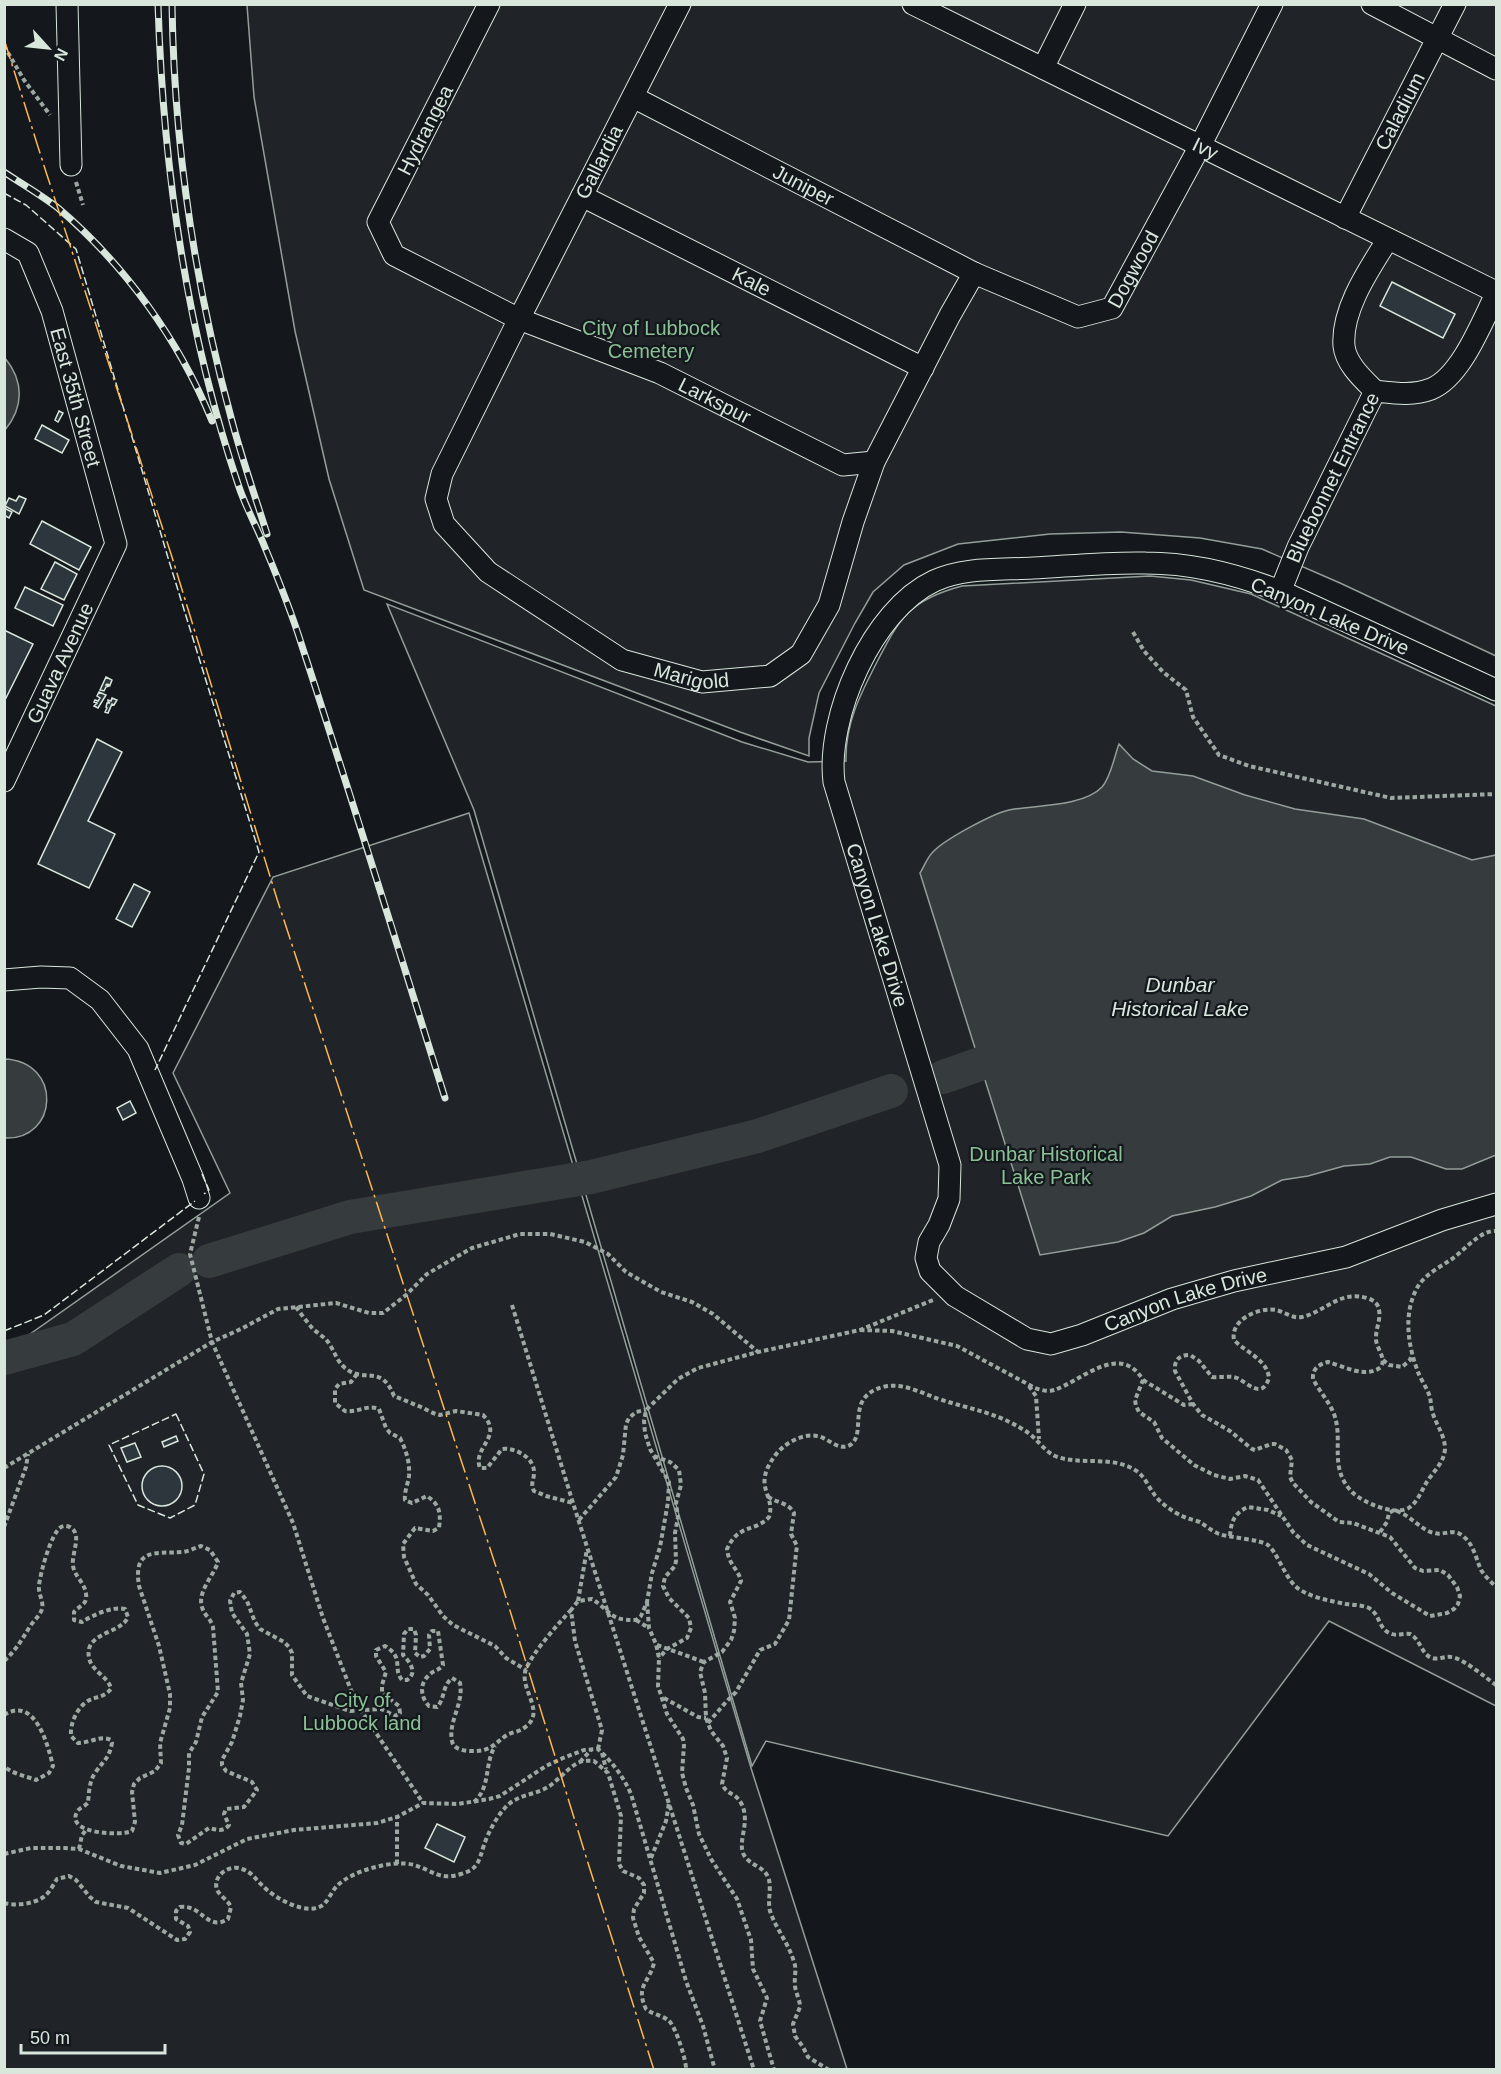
<svg xmlns="http://www.w3.org/2000/svg" width="1501" height="2074" viewBox="0 0 1501 2074" font-family="Arial,sans-serif">
<rect width="100%" height="100%" fill="#14181c"/>
<!-- green -->
<g fill="#202428" stroke="#939e99" stroke-width="1.5">
<path d="M247,5H1496V656L1340,583L1262,549L1200,538L1121,532L1050,534L958,544L904,565L873,592L855,623L819,693L809,738V756L740,732L364,590L329,479L295,331L254,97Z"/>
<path d="M1150,576L1191,580L1251,594L1496,706V1706L1329,1621L1168,1836L766,1741L752,1766L474,810L387,604L742,742L808,762L846,761C845,723 861,693 878,660C887,643 895,626 908,613C923,598 943,591 962,586Z"/>
<path d="M469,813L751,1768L847,2069H5L4,1346H13L230,1193L173,1073L273,877Z"/>
</g>
<!-- water -->
<g fill="#363b3e" stroke="#939e99" stroke-width="1.5">
<path d="M5,358C24,381 24,407 5,430Z"/>
<path d="M1119,744L1133,759L1152,771L1193,776L1245,795L1295,809L1364,819L1472,860L1496,855V1155L1462,1169H1446L1411,1157H1390L1370,1164L1344,1166L1308,1176L1282,1180L1251,1196L1215,1207L1172,1216L1144,1233L1118,1242L1040,1255L920,873C924,867 927,858 932,853C943,840 992,814 1009,810C1034,805 1083,807 1102,787C1111,777 1114,757 1119,744Z"/>
<path d="M4,1059C63,1061 59,1141 4,1138Z"/>
</g>
<g fill="none" stroke-linecap="round" stroke-linejoin="round">
<!-- river -->
<g stroke="#363b3e" stroke-width="34">
<path d="M943,1077L980,1064L1023,1045"/>
<path d="M209,1261L350,1217L591,1177L758,1136L891,1091"/>
<path d="M4,1358L73,1339L179,1270"/>
</g>
</g>
<!-- building -->
<g fill="#2c363c" stroke="#d8e6dc" stroke-width="1.5">
<path d="M1392,282L1455,314L1443,338L1380,306Z"/>
<path d="M59,411L63,413L58,422L55,420Z"/>
<path d="M42,425L69,440L62,453L35,439Z"/>
<path d="M19,496L26,499L19,514L5,506L9,498L16,501Z"/>
<path d="M4,508L12,512L9,518L4,515Z"/>
<path d="M42,521L91,547L79,570L30,544Z"/>
<path d="M55,562L77,574L64,600L41,589Z"/>
<path d="M25,587L63,605L53,626L15,608Z"/>
<path d="M4,630L33,644L4,702Z"/>
<path d="M106,677L112,680L110,685L107,684L106,685L109,686L106,687L104,691L100,690Z"/>
<path d="M99,692L106,695L98,708L94,706L97,703L94,702L95,700L98,701L100,698L97,696Z"/>
<path d="M112,698L117,700L114,705L112,704L108,713L105,712L107,708L106,707L107,703H110L108,702V700L111,701Z"/>
<path d="M97,739L122,752L88,821L115,834L89,888L38,864Z"/>
<path d="M134,884L150,892L132,927L116,919Z"/>
<path d="M130,1101L136,1113L123,1120L117,1108Z"/>
<path d="M176,1436L178,1441L164,1447L162,1442Z"/>
<path d="M135,1443L141,1457L127,1462L121,1448Z"/>
<circle cx="162" cy="1486" r="20"/>
<path d="M437,1824L465,1837L454,1862L425,1848Z"/>
</g>
<g fill="none" stroke-linecap="round" stroke-linejoin="round">
<defs>
<g id="minor">
<path d="M67,4L71,165"/>
<path id="s1" d="M489,4L378,222L394,255L519,319L442,474L436,499L444,524L488,572L622,660L702,682L770,676L801,654L829,605L853,522L874,462L950,315L974,273L1078,317L1112,308L1200,146L1272,4"/>
<path id="s2" d="M680,4L519,319L660,373L843,465L874,462"/>
<path id="s3" d="M913,4L1496,292"/>
<path d="M1372,4L1496,69"/>
<path d="M1043,68L1075,4"/>
<path id="s4" d="M633,97L974,273"/>
<path id="s5" d="M582,196L923,368"/>
<path id="s6" d="M1345,218L1455,4"/>
<path id="s7" d="M4,239L28,253L52,311L116,544L4,781"/>
<path d="M1375,391C1363,379 1346,364 1344,346C1341,309 1370,268 1388,239"/>
<path id="s8" d="M1280,592L1298,547L1375,391C1394,393 1413,396 1431,389C1461,377 1482,322 1496,294"/>
<path id="s9" d="M1496,690L1287,594C1243,576 1194,563 1146,563C1108,562 1070,566 1033,568C1000,570 964,567 934,581C872,610 826,717 834,782L950,1165L949,1199L939,1225L929,1242L926,1258L930,1271L955,1296L1027,1339L1051,1344L1082,1335L1172,1299L1234,1281L1346,1257L1442,1220L1496,1204"/>
<path d="M4,980L41,977L70,978L100,1000L138,1049L193,1179L199,1198"/>
</g>
</defs>
<!-- minor casing -->
<use href="#minor" stroke="#d8e6dc" stroke-width="23"/>
<!-- path -->
<g stroke="#9da8a2" stroke-width="4" stroke-dasharray="4.5 3" stroke-linecap="butt">
<path d="M4,46L24,80L50,115"/>
<path d="M76,182L83,205"/>
<path d="M1133,632L1144,651L1163,672L1186,690L1193,717L1219,755L1249,766L1391,798L1496,794"/>
<path d="M199,1217L190,1254L212,1342L293,1523L323,1618L356,1703L423,1803"/>
<path d="M512,1305L573,1503L754,2070"/>
<path d="M296,1307C301,1314 307,1322 313,1329C319,1334 326,1338 330,1345C335,1353 337,1361 345,1368C364,1384 381,1363 394,1396L421,1407L433,1413L440,1415L456,1411L483,1415C504,1437 472,1447 480,1468H487L502,1449C515,1447 535,1458 534,1473C534,1480 530,1484 534,1491L546,1496L573,1503"/>
<path d="M860,1330L892,1331L957,1346L1035,1388C1041,1390 1048,1392 1054,1390C1080,1382 1120,1341 1143,1380L1135,1400L1136,1406L1139,1412L1154,1422L1162,1438L1194,1465L1214,1475L1230,1479L1245,1476L1258,1480L1293,1532L1307,1545L1369,1574L1392,1593L1430,1616L1447,1613L1454,1609L1458,1604L1460,1596L1457,1587L1448,1575L1440,1570L1423,1571L1415,1568L1390,1537L1353,1523L1339,1522L1311,1502L1293,1483L1290,1477L1292,1460L1286,1450L1275,1444H1271L1255,1450L1252,1449L1230,1431L1202,1415L1193,1404L1175,1371C1174,1360 1179,1355 1190,1355L1199,1361L1212,1377C1221,1378 1229,1375 1237,1378C1248,1383 1262,1400 1269,1378C1267,1359 1245,1352 1234,1340C1230,1320 1258,1307 1276,1310C1285,1312 1293,1319 1302,1317C1325,1312 1339,1290 1367,1298C1373,1300 1378,1303 1379,1310C1381,1319 1376,1328 1376,1337C1375,1348 1387,1357 1381,1367C1366,1379 1343,1366 1328,1362C1319,1364 1312,1369 1313,1379C1319,1391 1329,1401 1334,1414C1344,1441 1328,1467 1352,1492C1363,1503 1397,1517 1410,1507C1419,1500 1422,1489 1428,1480C1435,1470 1444,1462 1445,1449C1445,1436 1437,1426 1433,1414C1431,1409 1431,1402 1430,1397C1427,1388 1421,1380 1418,1372C1408,1346 1403,1314 1417,1288C1424,1275 1440,1267 1452,1259C1465,1250 1480,1230 1496,1231"/>
<path d="M1383,1360L1389,1365L1402,1367L1410,1360L1412,1354"/>
<path d="M357,1374L351,1382L339,1384L335,1389V1403L345,1411C357,1413 368,1404 379,1409L386,1428L390,1433L400,1438C406,1450 410,1462 409,1476C408,1484 404,1492 405,1500L412,1503L427,1496C440,1505 441,1513 439,1528L433,1531L415,1528L403,1544L404,1557L416,1584L428,1595L443,1616L453,1625L495,1646L506,1658L526,1670"/>
<path d="M1143,1380L1184,1405L1193,1404"/>
<path d="M1029,1386L1036,1396L1039,1439"/>
<path d="M654,1456L670,1462L679,1470L681,1485L676,1503L678,1517L675,1533L676,1561L675,1566L665,1577L663,1586L669,1598L689,1618L691,1628L687,1638L667,1649L659,1658"/>
<path d="M4,1468L212,1342L241,1329L278,1309L336,1303L369,1313H383L406,1295L427,1274L472,1248L520,1234H550L585,1242L608,1254L626,1272L661,1292L692,1302L713,1314L758,1352"/>
<path d="M579,1520L616,1477L623,1455L626,1424L629,1418L636,1412L645,1410"/>
<path d="M4,1527L26,1467L28,1454"/>
<path d="M1380,1532L1387,1522L1389,1513L1394,1510C1411,1515 1420,1530 1434,1533C1445,1536 1454,1527 1464,1537C1474,1545 1476,1559 1481,1570C1485,1576 1491,1582 1496,1587"/>
<path d="M1230,1536C1231,1522 1234,1513 1248,1507L1268,1510L1281,1516"/>
<path d="M578,1601L587,1549"/>
<path d="M647,1602L649,1628L656,1644L659,1658L658,1686L667,1714L683,1739L684,1745L682,1773L686,1788L693,1805L699,1834L711,1859L737,1899L751,1940L753,1969L767,1998L760,2021L774,2070"/>
<path d="M636,1620L649,1628"/>
<path d="M657,1645L704,1662"/>
<path d="M4,1661C16,1650 21,1641 29,1628C33,1621 40,1616 42,1609C44,1601 38,1594 39,1586C40,1574 51,1533 61,1527C65,1525 67,1526 70,1527C83,1534 71,1554 73,1566C75,1578 88,1585 86,1599C85,1605 78,1607 74,1612V1620L82,1622C93,1615 112,1606 125,1609L128,1617C122,1632 93,1632 89,1649C85,1670 109,1675 111,1689C104,1698 95,1696 86,1702C76,1710 70,1724 71,1736L78,1743C89,1743 101,1735 111,1740L112,1743C109,1759 103,1761 95,1773C89,1782 89,1793 88,1803C85,1806 79,1808 77,1812C65,1834 121,1836 132,1831L135,1822L132,1792L134,1784L140,1778L155,1771L161,1763L160,1743L170,1708V1694L159,1646L139,1586C133,1547 155,1554 183,1552C189,1551 195,1548 201,1546L210,1550L218,1562C214,1575 197,1592 202,1607C204,1615 211,1619 213,1627L218,1692L202,1717L196,1742L189,1753V1768L182,1825L178,1835L181,1843L186,1844L209,1828C217,1830 224,1832 229,1825L224,1814L226,1809L244,1807L257,1790L252,1782L226,1771L222,1765V1760L232,1742L240,1716L243,1700L241,1683L250,1654L247,1634L232,1613L230,1601L234,1593L240,1592L247,1601L255,1622L260,1629L284,1642L289,1647L292,1653V1675L307,1696L350,1711L381,1709L395,1716L400,1713L399,1706L382,1693V1685L386,1672L376,1656V1650L385,1646C405,1658 392,1668 402,1680H407C418,1673 410,1662 403,1655L404,1634L408,1629H414L416,1635L415,1653L420,1657L424,1656L430,1649L429,1635L432,1631H438L443,1665C439,1671 433,1670 428,1676C419,1685 421,1698 429,1706L437,1707C445,1699 442,1686 452,1678L460,1683C464,1704 448,1721 452,1741C454,1751 467,1751 475,1751C491,1751 495,1743 507,1735C512,1732 519,1732 524,1728C548,1712 518,1689 526,1669C533,1652 558,1624 571,1610"/>
<path d="M664,1698L698,1717L706,1718"/>
<path d="M4,1715C35,1695 48,1745 53,1766L49,1773L36,1780C26,1776 12,1774 4,1766"/>
<path d="M708,1723L726,1702L736,1692L760,1650L775,1644L789,1620L796,1553L797,1546L791,1534L794,1513C788,1502 776,1503 767,1496"/>
<path d="M598,1749L602,1730L575,1641L571,1610L578,1601L592,1599C611,1611 609,1621 636,1620L641,1616L647,1602L652,1573L660,1547L668,1502L669,1482L650,1449L645,1433L644,1421L646,1410L678,1379L698,1368L758,1352L860,1330L933,1300"/>
<path d="M602,1753L606,1769"/>
<path d="M580,1762L591,1750"/>
<path d="M474,1802C491,1787 484,1765 495,1746"/>
<path d="M79,1849L82,1835L86,1830"/>
<path d="M4,1854L31,1848H65L79,1849L121,1866L160,1873L195,1865L247,1839L294,1830L377,1823L397,1817L423,1803L458,1804L489,1799L500,1796L546,1766L563,1758L584,1750L598,1749C613,1763 623,1776 631,1794L686,1981L703,2026L715,2070"/>
<path d="M651,1858L666,1821L669,1803"/>
<path d="M397,1864V1817"/>
<path d="M4,1903C16,1906 32,1904 42,1898C49,1894 53,1885 57,1879L69,1876L76,1880L90,1897L96,1902L128,1908L177,1940L185,1939L190,1932L188,1926L176,1919V1911L180,1907C202,1904 207,1932 228,1919L231,1907C228,1900 220,1896 217,1890C212,1875 230,1864 242,1869C252,1872 256,1880 263,1886C274,1898 309,1918 324,1904C329,1899 332,1891 337,1886C351,1871 394,1859 414,1865C432,1870 439,1881 461,1874C479,1869 479,1860 484,1845C488,1833 496,1818 504,1809C516,1794 533,1796 548,1787C559,1780 568,1767 580,1762C585,1760 589,1761 594,1761L608,1773L621,1816L619,1864L623,1871L639,1878L644,1885V1893L634,1909L633,1918L639,1937L654,1963C649,1983 635,1986 646,2009C652,2014 661,2015 668,2020C675,2024 687,2062 686,2070"/>
<path d="M829,2070L808,2057L803,2047L795,2036L793,2024L800,2007C800,1999 795,1992 795,1985C794,1977 797,1969 794,1962C789,1944 776,1929 770,1911C767,1899 773,1885 767,1875C761,1865 748,1865 743,1853C738,1839 751,1821 741,1803C737,1794 726,1794 722,1784L727,1758L723,1746L711,1731L706,1718L705,1693L700,1672L704,1662L722,1652L731,1640L734,1631L735,1618L730,1602L741,1581C738,1568 729,1566 727,1549C739,1523 754,1533 769,1517C776,1494 752,1488 774,1457C782,1445 801,1433 817,1436C827,1437 839,1452 850,1445C868,1434 844,1397 883,1387C903,1382 921,1393 939,1399C972,1410 993,1411 1024,1430C1036,1437 1044,1451 1055,1456C1080,1466 1111,1455 1135,1470C1144,1475 1148,1486 1154,1494C1160,1503 1173,1512 1182,1516C1188,1519 1194,1520 1200,1522C1206,1526 1212,1531 1219,1534C1231,1538 1259,1539 1268,1545C1276,1551 1285,1576 1295,1586C1307,1597 1331,1601 1346,1604C1354,1605 1362,1605 1369,1608C1381,1615 1378,1630 1392,1634C1397,1636 1404,1633 1410,1634C1421,1640 1421,1654 1432,1658C1439,1660 1444,1656 1451,1657C1463,1658 1486,1678 1496,1685"/>
</g>
<!-- minor -->
<use href="#minor" stroke="#14181c" stroke-width="21"/>
<defs>
<g id="rail">
<path d="M158,4C163,168 186,331 239,487C246,508 258,529 266,550C279,581 292,614 302,646C351,796 398,947 445,1098"/>
<path d="M172,4C174,145 195,286 232,421C242,459 255,496 267,534"/>
<path d="M4,172C22,184 41,195 58,208C125,265 179,340 212,421"/>
</g>
</defs>
<!-- rail casing -->
<use href="#rail" stroke="#d8e6dc" stroke-width="7"/>
<!-- rail -->
<use href="#rail" stroke="#14181c" stroke-width="4.5" stroke-dasharray="14" stroke-linecap="butt"/>
<!-- fence -->
<g stroke="#d8e6dc" stroke-width="1.5" stroke-dasharray="8 3" stroke-linecap="butt">
<path d="M4,193L26,205L76,249L169,561L259,852L155,1070"/>
<path d="M202,1174L209,1190L204,1194"/>
<path d="M4,1331L44,1315L195,1201"/>
<path d="M176,1414L204,1474L195,1505L170,1518L138,1505L109,1445Z"/>
</g>
<!-- power -->
<path stroke="#ffb74d" stroke-width="1.5" stroke-dasharray="21 4.5 3 4.5" stroke-linecap="butt" d="M4,39L46,172L172,557L277,899L503,1588L588,1863L654,2070"/>
</g>
<g text-anchor="middle" dominant-baseline="central" stroke-width="4.5" stroke-linejoin="round" paint-order="stroke">
<!-- street labels -->
<g font-size="20" fill="#d8e6dc" stroke="#14181c">
<text stroke="none"><textPath href="#s6" startOffset="120">Caladium</textPath></text>
<text transform="translate(425 130) rotate(-63)">Hydrangea</text>
<text stroke="none"><textPath href="#s3" startOffset="326">Ivy</textPath></text>
<text transform="translate(599 162) rotate(-63)">Gallardia</text>
<text stroke="none"><textPath href="#s4" startOffset="192">Juniper</textPath></text>
<text stroke="none"><textPath href="#s1" startOffset="1674">Dogwood</textPath></text>
<text stroke="none"><textPath href="#s5" startOffset="190">Kale</textPath></text>
<text stroke="none"><textPath href="#s7" startOffset="180">East 35th Street</textPath></text>
<text stroke="none"><textPath href="#s2" startOffset="566">Larkspur</textPath></text>
<text stroke="none"><textPath href="#s8" startOffset="126">Bluebonnet Entrance</textPath></text>
<text transform="translate(1330 616) rotate(23)">Canyon Lake Drive</text>
<text transform="translate(60 663) rotate(-65)">Guava Avenue</text>
<text stroke="none"><textPath href="#s1" startOffset="944">Marigold</textPath></text>
<text stroke="none"><textPath href="#s9" startOffset="974">Canyon Lake Drive</textPath></text>
<text stroke="none"><textPath href="#s9" startOffset="1622">Canyon Lake Drive</textPath></text>
</g>
<!-- park labels -->
<g font-size="20" fill="#8ac095" stroke="#14181c">
<text x="651" y="328">City of Lubbock<tspan x="651" dy="23">Cemetery</tspan></text>
<text x="1046" y="1154">Dunbar Historical<tspan x="1046" dy="23">Lake Park</tspan></text>
<text x="362" y="1700">City of<tspan x="362" dy="23">Lubbock land</tspan></text>
</g>
<!-- water labels -->
<g font-size="21" font-style="italic" fill="#d8e6dc" stroke="#14181c">
<text x="1180" y="984">Dunbar<tspan x="1180" dy="24">Historical Lake</tspan></text>
</g>
</g>
<!-- border -->
<rect width="1501" height="2074" fill="none" stroke="#d8e6dc" stroke-width="12"/>
<!-- north arrow -->
<g transform="translate(48 48) rotate(117)" stroke="#14181c" stroke-width="4.5" paint-order="stroke">
<path d="M0-4.5L10 22L0 15L-10 22Z" fill="#d8e6dc"/>
<text y="-9" font-size="16" font-weight="bold" text-anchor="middle" fill="#d8e6dc">N</text>
</g>
<!-- scale -->
<path d="M21 2044v9h144v-9" fill="none" stroke="#d8e6dc" stroke-width="3"/>
<text x="30" y="2044" font-size="18" fill="#d8e6dc" stroke="#14181c" stroke-width="4.5" paint-order="stroke">50 m</text>
</svg>
